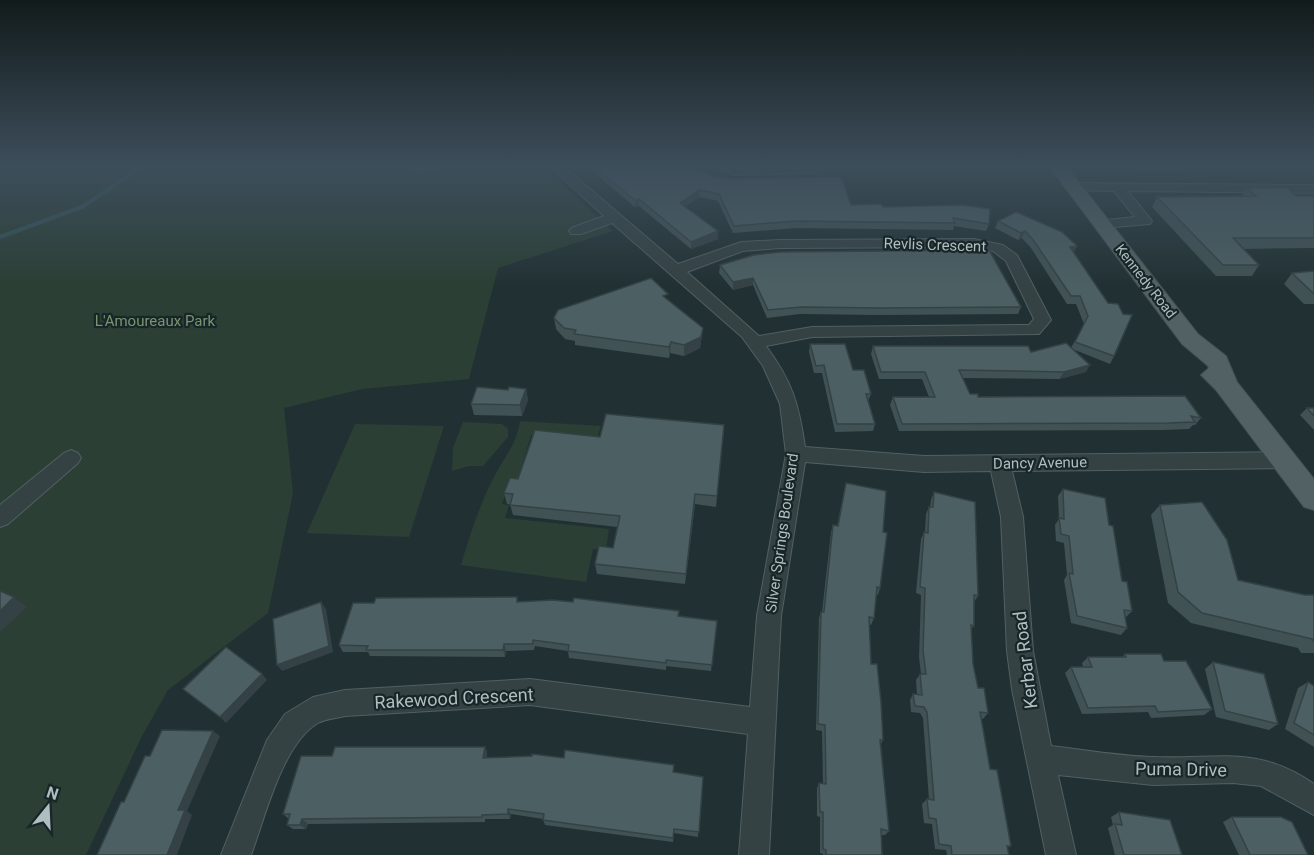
<svg xmlns="http://www.w3.org/2000/svg" width="1314" height="855" viewBox="0 0 1314 855" font-family="Roboto,sans-serif">
<rect width="100%" height="100%" fill="#213133"/>
<!-- green -->
<g fill="#2b3f35">
<path d="M0,166H542L613,231L498,268L469,379L362,389L284,408L293,493L268,613L168,690L142,736L86,855H0Z"/>
<path d="M520,421L601,426L596,441L531,435L516,486L509,484L502,504L509,505L505,518L609,529L606,550L593,549L586,582L461,565C470,535 480,503 495,475C506,454 516,446 520,421Z"/>
<path d="M463,422L502,424L508,429V437L483,466H469L452,471L453,448Z"/>
<path d="M355,424L444,426L409,537L307,533Z"/>
</g>
<g fill="none" stroke-linecap="round" stroke-linejoin="round">
<!-- stream -->
<path stroke="#345357" stroke-width="4" d="M0,237L82,207L134,172L138,166"/>
<defs>
<g id="minor">
<path d="M549,166H563L678,264L741,242L780,240L974,239L1003,245L1017,255L1051,320L1039,334L812,337L766,346C792,381 799,404 805,447L924,456L1284,452L1291,455L1294,460L1291,465L1284,468L1012,471L1023,517L1033,651L1051,746C1085,750 1119,756 1153,757C1216,760 1257,744 1314,784V815L1261,786L1233,783L1153,785L1058,775L1076,855H1046L1012,689L1007,651L1001,517L991,471L924,472L805,462L781,616L769,855H739L748,734L530,705L345,716C337,718 325,719 318,723C282,744 265,818 251,855H221L267,740L285,714L313,697L345,690L530,679L750,707L757,616L786,454L780,404L763,366L742,337L612,223L581,234H571L569,231L571,228L604,216ZM974,247L993,251L1006,261L1034,319L1029,325L812,327L759,336L687,272L743,251L780,248Z"/>
<path d="M712,166H819L823,169L816,173L735,175Z"/>
<path d="M1073,183L1314,185V193L1128,191L1152,221L1150,224L1102,228L1095,224L1097,221L1135,217L1114,191L1068,190V184Z"/>
<path d="M71,450L78,453L81,458L78,463L8,524L0,527V505L64,453Z"/>
</g>
<path id="major" d="M1049,166H1066L1198,334L1226,356L1237,382L1314,479V510L1304,507L1216,390L1201,375L1209,368L1207,365L1182,344Z"/>
</defs>
<!-- minor casing -->
<use href="#minor" stroke="#516062" stroke-width="2"/>
<!-- major casing -->
<use href="#major" stroke="#404e51" stroke-width="2"/>
<!-- minor -->
<use href="#minor" fill="#344244" fill-rule="evenodd"/>
<!-- major -->
<use href="#major" fill="#526264" fill-rule="evenodd"/>
</g>
<!-- wall -->
<g fill="#415254">
<path d="M410,166H440L438,172L412,173Z"/>
<path d="M586,166H689V167L713,176L851,205L883,207L989,224L986,231L954,226L953,230L796,228L733,233L718,201L699,197L685,207L718,231V239L691,249L639,206L635,207Z"/>
<path d="M1128,166H1314V168L1131,170Z"/>
<path d="M1247,188L1296,196H1314V248L1243,249L1259,265L1252,276H1216L1152,207L1157,197L1242,196Z"/>
<path d="M998,221L1077,246L1074,252L1114,356L1110,364L1075,350L1086,372L1059,379L962,378L970,394L978,397L1185,396L1201,418L1195,425H1193L1189,429L1163,430L899,431L890,405L893,397H929L922,379H879L871,354L873,346L1031,352L1071,348L1084,324L1076,304H1067L1031,248L1022,238L1018,240L995,228Z"/>
<path d="M720,265L1021,307L1018,314L878,315L800,314L767,318L753,285L733,290L719,273Z"/>
<path d="M1314,271V304H1304L1284,284L1292,273Z"/>
<path d="M668,300L703,328L700,348L684,356L670,353L669,358L575,345V341L565,339L556,329L554,318Z"/>
<path d="M810,344L853,370L871,394L868,401L875,424L873,431L835,432L822,373H814L809,352Z"/>
<path d="M526,389L528,400L522,416L474,415L471,404L508,390Z"/>
<path d="M1307,408H1314V430L1300,415Z"/>
<path d="M724,425L716,507L695,504L685,584L597,574L595,564L613,548L617,527L513,515L510,504H507L504,493L518,479L600,437Z"/>
<path d="M846,483L883,532L880,588L878,595L876,594L874,618L871,625L869,624L871,664L883,740L881,744L889,831L885,835H881L882,855H823V854L820,853V817L817,816V788L819,783L823,784L822,731L816,730L819,618L821,612H822L831,532L833,525L837,526Z"/>
<path d="M1063,489L1109,525L1122,581L1132,611L1125,618L1127,628L1121,635L1071,623L1064,580L1067,575L1064,543L1056,541L1055,525L1059,519L1058,496Z"/>
<path d="M934,492L978,596L974,602V626L971,629L973,664L978,688L988,713L983,719L981,718L990,769L1011,846L1007,848L1009,855H947L946,850L935,849L932,824L924,823L922,804L927,799L929,800L923,718L920,713L911,712L910,700L913,694H917L916,680L920,674H921L919,657L921,595L916,593L921,539L924,532H925L926,514L929,507H930L931,500Z"/>
<path d="M1160,505L1238,580L1305,595H1314V653H1301L1298,648L1191,623L1168,603L1151,515Z"/>
<path d="M518,601L678,616L717,621L711,671L666,666V670L569,658L568,651L535,646L534,650L506,651L505,657L370,656L368,652H343L339,645Z"/>
<path d="M1125,654L1164,661L1212,709L1204,715L1151,718L1148,712L1082,714L1065,673L1071,667H1083L1082,663L1088,657H1122Z"/>
<path d="M1213,662L1278,724L1269,730L1216,717L1205,669Z"/>
<path d="M1308,682L1314,686V747L1285,729L1298,688Z"/>
<path d="M485,747L487,752V758L673,772L703,777L698,837L674,833L673,842L545,825L543,819L511,814L510,819H485V822L308,824L306,829H293L287,825L289,819L283,814L332,756Z"/>
<path d="M1119,812L1182,855H1115L1108,828L1113,825L1111,817Z"/>
<path d="M1232,817L1308,855H1239L1223,822Z"/>
</g>
<!-- shaded-wall -->
<g fill="#354245">
<path d="M700,190L699,197L680,210V203Z"/>
<path d="M639,199V206L635,207V200Z"/>
<path d="M718,231V239L691,249V242Z"/>
<path d="M1025,231L1022,238L1018,240L1021,233Z"/>
<path d="M1077,246L1073,254L1070,247Z"/>
<path d="M753,278V285L733,290V282Z"/>
<path d="M703,328L700,348L684,356V345Z"/>
<path d="M671,342L670,353L669,358V347Z"/>
<path d="M1090,365L1086,372L1059,379L1064,372Z"/>
<path d="M526,389L528,400L522,416L520,405Z"/>
<path d="M695,494V504L685,584L686,574Z"/>
<path d="M14,597L27,607L0,632V611Z"/>
<path d="M321,602L326,609L333,652L282,671L277,665Z"/>
<path d="M504,644L506,651L505,657L503,650Z"/>
<path d="M262,674L267,680L226,723L220,717Z"/>
<path d="M213,731L220,736L187,811L192,815L177,855H167L178,810Z"/>
<path d="M485,747L487,752L486,763L483,758Z"/>
<path d="M508,809L511,814L510,819L508,814Z"/>
<path d="M302,819L308,824L306,829L300,825Z"/>
</g>
<!-- building -->
<g fill="#4c5f62" stroke="#354245" stroke-width="1.5">
<path d="M593,166H687L713,176L730,179L838,177L842,179L851,205L881,204L883,207L963,205L990,209L989,224L953,218L955,223L797,221L734,226L719,194L700,190L680,203L718,231L691,242L639,199L635,200Z"/>
<path d="M1247,188H1287L1296,196H1314V238H1233L1259,265H1223L1157,197L1256,196Z"/>
<path d="M1016,212L1062,232L1077,246L1070,247L1108,303L1118,304L1123,314L1132,315L1114,356L1075,342L1088,316L1080,296H1071L1034,241L1025,231L1021,233L998,221Z"/>
<path d="M989,250L1021,307L880,308L802,307L768,310L753,278L733,282L720,265L754,255L781,252Z"/>
<path d="M1314,271V293H1313L1292,273Z"/>
<path d="M651,278L668,294L663,296L703,328L701,337L684,345L671,342L669,347L574,334L576,330L564,328L554,318L558,310Z"/>
<path d="M1066,343L1090,365L1064,372L959,370L970,394H978V397L1185,396L1201,418L1191,416L1195,422L1169,423L902,424L893,397H935L925,372H881L873,346H1028L1031,352Z"/>
<path d="M810,344H845L853,370H864L871,394H866L875,424H837L824,365L816,366Z"/>
<path d="M477,387L508,390L509,387L526,389L520,405L471,404Z"/>
<path d="M1307,408H1314V416Z"/>
<path d="M606,414L724,425L717,496L695,494L686,574L595,564L599,546L613,548L620,516L510,505L513,494L504,493L510,478L518,479L535,430L600,437Z"/>
<path d="M846,483L886,491L883,532L887,533L880,588L877,587L874,618L869,617L871,664H877L881,702L883,740H880L889,831L881,829L882,855H826V850L823,849V812H820L819,783L826,784L825,725L818,724L821,612H824L833,525L838,526Z"/>
<path d="M1063,489L1105,498L1109,525L1113,526L1122,581L1127,582L1132,611L1124,610L1127,628L1077,616L1069,573L1073,574L1069,536L1061,534L1059,518L1064,519Z"/>
<path d="M934,492L975,502L978,596L974,595V626L971,625L973,664L978,688H984L988,713L980,712L990,769L997,770L1011,846H1007L1009,855H952L951,846L939,844L936,819L929,818L927,799L934,800L927,712L924,707L915,706L913,694L922,695L920,674H926L923,651L925,588L920,587L924,532L928,533L929,507H933Z"/>
<path d="M1202,502L1227,540L1238,580L1305,595H1314V642L1312,639L1202,613L1178,592L1160,505Z"/>
<path d="M0,591L14,597L0,611Z"/>
<path d="M517,597V602L552,600L573,602L574,598L679,611L678,616L717,621L712,665L666,660V663L568,651L569,645L533,640V644H504L503,650H366L368,646L339,645L353,603H374L376,598Z"/>
<path d="M321,602L329,646L277,665L273,619Z"/>
<path d="M226,647L262,674L220,717L183,689Z"/>
<path d="M1125,654H1161L1164,661H1186L1212,709L1158,712L1155,706L1088,708L1071,667H1092L1088,657H1126Z"/>
<path d="M1213,662L1264,674L1278,724L1225,711Z"/>
<path d="M1308,682L1314,686V735L1294,723Z"/>
<path d="M162,730L213,731L178,810H185L167,855H97L121,802H124L145,756H150Z"/>
<path d="M335,747H485L483,758L532,756V754L564,758L565,750L674,765L673,772L703,777L699,832L674,829L673,838L543,820L544,814L508,809V814L482,815V817L302,819L300,825H287L290,814H283L301,756H332Z"/>
<path d="M1119,812L1170,820L1182,855H1124L1115,824L1122,825Z"/>
<path d="M1232,817H1281L1292,822L1308,855H1250Z"/>
</g>
<!-- sky -->
<linearGradient id="sky" x2="0" y2="1"><stop stop-color="#121b1c"/><stop offset="0.58" stop-color="#3d4e5b"/><stop offset="1" stop-color="#3d4e5b" stop-opacity="0"/></linearGradient>
<rect width="1314" height="286" fill="url(#sky)"/>
<g text-anchor="middle" dominant-baseline="central" stroke-width="4.5" stroke-linejoin="round" paint-order="stroke">
<!-- far-street labels -->
<g font-size="14" fill="#aebec1" stroke="#192628">
<text transform="translate(1146 281) rotate(52)">Kennedy Road</text>
</g>
<!-- street labels -->
<g font-size="15" fill="#aebec1" stroke="#192628">
<text transform="translate(935 245) rotate(2)">Revlis Crescent</text>
<text transform="translate(1040 463) rotate(-1)">Dancy Avenue</text>
<text transform="translate(782 533) rotate(-82)">Silver Springs Boulevard</text>
</g>
<!-- park labels -->
<g font-size="15" fill="#789570" stroke="#192628">
<text x="155" y="321">L'Amoureaux Park</text>
</g>
<!-- near-street labels -->
<g font-size="18" fill="#aebec1" stroke="#192628">
<text transform="translate(1025 660) rotate(-97)">Kerbar Road</text>
<text transform="translate(454 698) rotate(-3)">Rakewood Crescent</text>
<text transform="translate(1181 769) rotate(1)">Puma Drive</text>
</g>
</g>
<!-- north arrow -->
<g transform="translate(48 807) rotate(18)" stroke="#192628" stroke-width="4.5" paint-order="stroke">
<path d="M0-4.5L10 22L0 15L-10 22Z" fill="#aebec1"/>
<text y="-9" font-size="16" font-weight="bold" text-anchor="middle" fill="#aebec1">N</text>
</g>
</svg>
